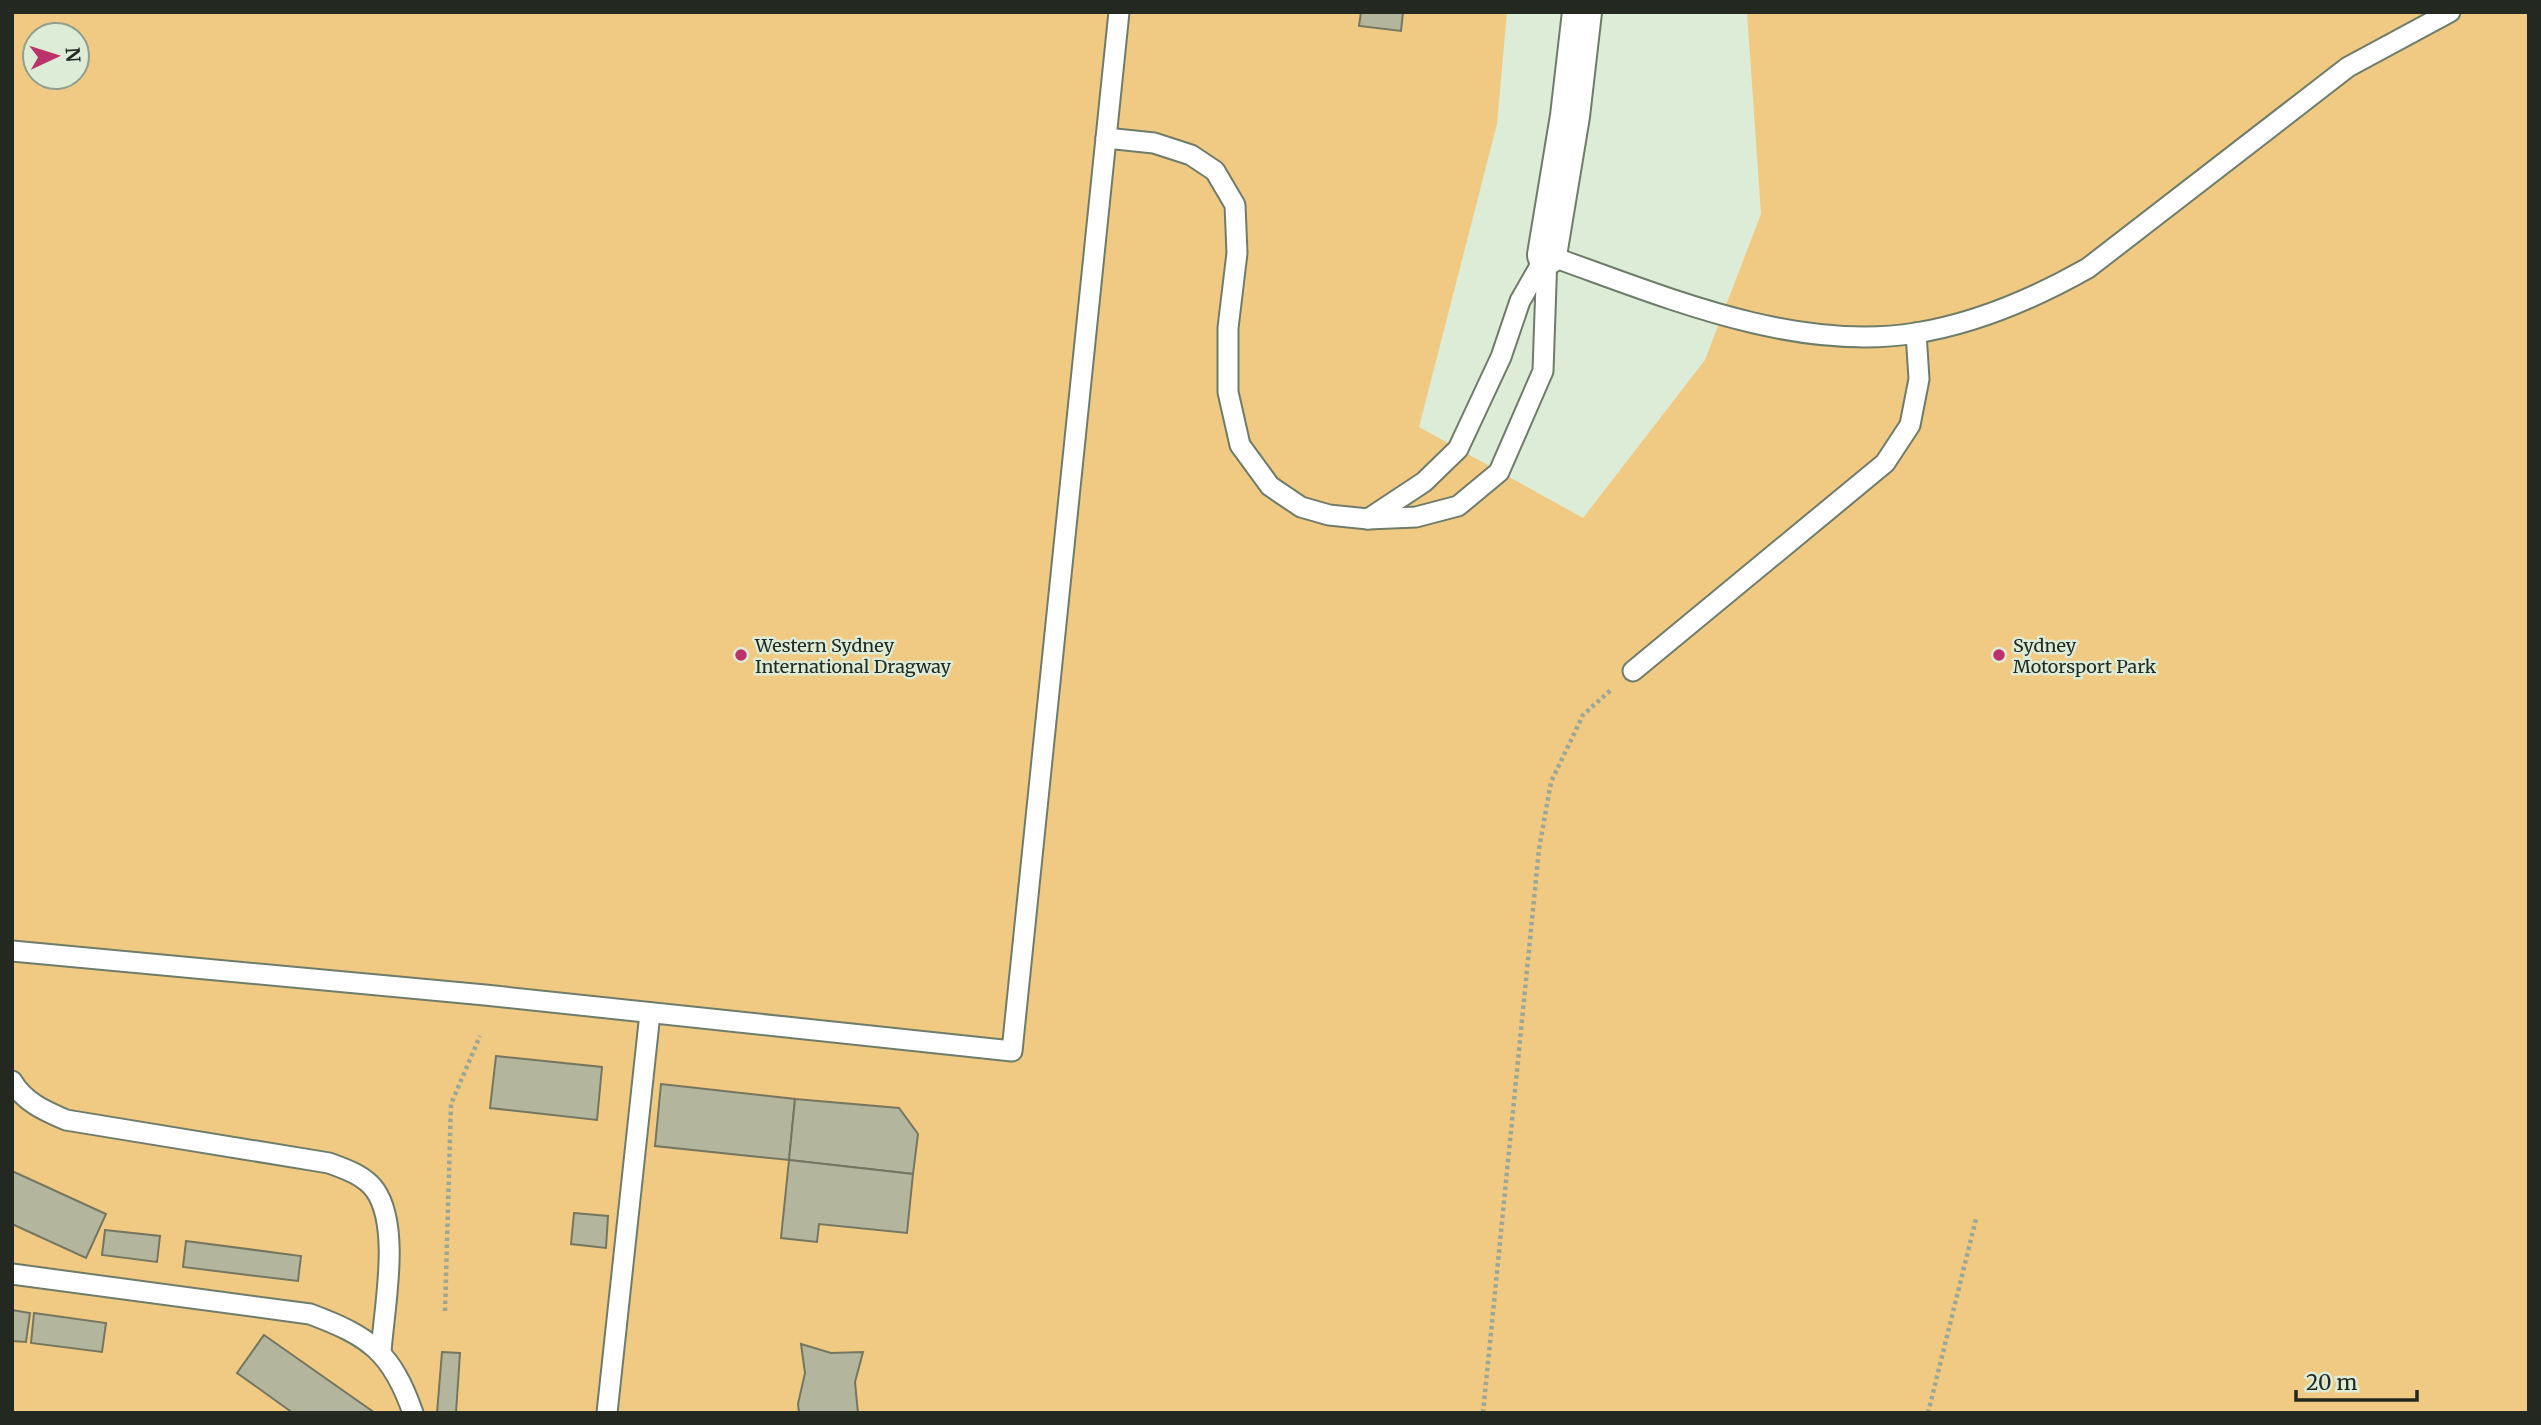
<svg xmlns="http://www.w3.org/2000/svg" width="2541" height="1425" viewBox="0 0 2541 1425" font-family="Merriweather,serif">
<rect width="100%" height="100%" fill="#dcecd7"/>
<!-- green -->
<path fill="#f0ca83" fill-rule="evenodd" d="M12,12H1507L1497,124L1419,427L1583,518L1705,360L1761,214L1747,12H2529V1413H12ZM35,35H77V77H35Z"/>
<!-- building -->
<g fill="#b4b59d" stroke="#757660" stroke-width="2">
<path d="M1361,12H1403L1401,31L1359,26Z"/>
<path d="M496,1056L602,1067L597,1120L490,1108Z"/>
<path d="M661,1084L795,1099L789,1160L655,1146Z"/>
<path d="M795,1099L899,1108L918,1134L913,1174L789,1160Z"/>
<path d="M789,1160L913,1174L907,1233L819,1224L817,1242L781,1238Z"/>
<path d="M12,1171L106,1214L86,1258L12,1224Z"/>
<path d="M574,1213L608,1216L606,1248L571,1244Z"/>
<path d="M105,1230L160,1236L157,1262L102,1255Z"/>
<path d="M186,1241L301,1256L298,1281L183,1267Z"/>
<path d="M12,1310L30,1313L26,1342L12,1341Z"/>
<path d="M34,1313L106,1323L102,1352L31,1343Z"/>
<path d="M264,1335L375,1413H293L237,1373Z"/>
<path d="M801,1344L831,1353L863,1352L855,1382L858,1413H799L798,1404L805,1373Z"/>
<path d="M442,1352L460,1353L456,1413H437Z"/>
</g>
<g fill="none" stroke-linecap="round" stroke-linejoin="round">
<defs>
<g id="service">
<path d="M1106,138L1154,143L1191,155L1215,171L1235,205L1237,253L1228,328V392L1240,445L1270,486L1301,507L1329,515L1368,519L1416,517L1458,506L1499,472L1543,371L1547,255"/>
<path d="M1547,255C1661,295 1793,353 1916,333C1978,323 2035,298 2088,268L2348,67L2450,12"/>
<path d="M1368,519L1424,482L1458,449L1501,357L1520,301L1544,259"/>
<path d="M1633,671L1885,463L1910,425L1919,379L1916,333"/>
<path d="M12,951L485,995L1012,1051L1119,12"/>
<path d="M12,1081C24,1102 45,1111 66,1120L329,1163C345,1169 364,1175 375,1190C401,1227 384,1308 381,1352"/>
<path d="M12,1274L310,1314C369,1336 392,1352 413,1413"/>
<path d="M607,1413L650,1013"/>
</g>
<path id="minor" d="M1547,255L1570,116L1582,12"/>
</defs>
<!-- service casing -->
<use href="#service" stroke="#6e7c69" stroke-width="23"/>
<!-- minor casing -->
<use href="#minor" stroke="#6e7c69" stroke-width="42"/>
<!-- path -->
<g stroke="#9ba797" stroke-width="4.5" stroke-dasharray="3.5 3.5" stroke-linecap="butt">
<path d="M445,1311L451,1104L480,1036"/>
<path d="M1483,1413L1539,849L1551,782L1583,715L1612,689"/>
<path d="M1928,1413L1976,1219"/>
</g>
<!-- service -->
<use href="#service" stroke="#fff" stroke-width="19"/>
<!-- minor -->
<use href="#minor" stroke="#fff" stroke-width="38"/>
</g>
<!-- markers -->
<g fill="#bc326b" stroke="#dcecd7" stroke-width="2.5">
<circle cx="741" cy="655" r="7"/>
<circle cx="1999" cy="655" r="7"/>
</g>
<g text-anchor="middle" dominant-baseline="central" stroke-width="5" stroke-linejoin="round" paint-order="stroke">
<!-- poi labels -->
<g font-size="18" fill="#232921" stroke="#dcecd7" text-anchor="start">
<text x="755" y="645">Western Sydney<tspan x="755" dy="21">International Dragway</tspan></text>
<text x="2013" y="645">Sydney<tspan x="2013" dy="21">Motorsport Park</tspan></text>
</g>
</g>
<!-- border -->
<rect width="2541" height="1425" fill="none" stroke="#232921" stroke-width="28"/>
<!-- north arrow -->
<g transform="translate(56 56) rotate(86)"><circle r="33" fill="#dcecd7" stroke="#929e8e" stroke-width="2"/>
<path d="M0-5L12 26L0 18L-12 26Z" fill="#bc326b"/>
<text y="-10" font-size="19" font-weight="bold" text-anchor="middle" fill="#232921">N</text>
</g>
<!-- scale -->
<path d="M2296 1390v10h121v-10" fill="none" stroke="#232921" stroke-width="3.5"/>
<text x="2306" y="1390" font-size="21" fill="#232921" stroke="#dcecd7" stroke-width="5" paint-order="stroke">20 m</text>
</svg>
